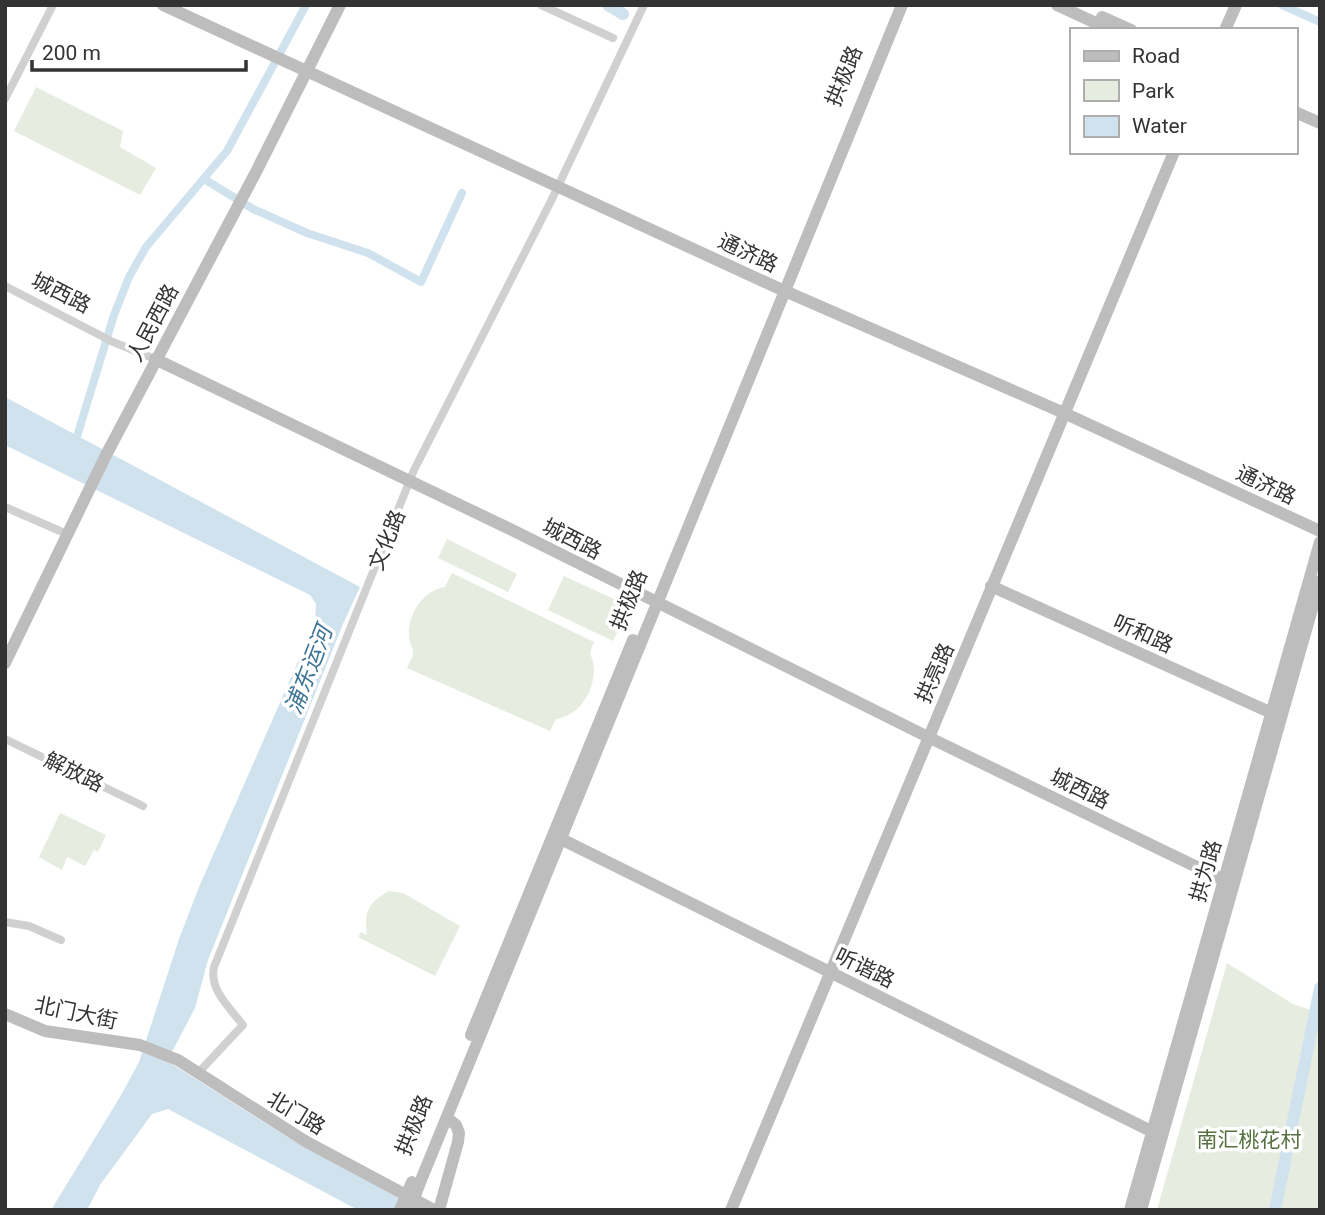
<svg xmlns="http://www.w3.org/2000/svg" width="1325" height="1215" viewBox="0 0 1325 1215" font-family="Roboto,'Noto Sans SC',sans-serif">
<rect width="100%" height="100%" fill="#fff"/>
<!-- green -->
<g fill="#e6ecdf">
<path d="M36,87L123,131L120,147L156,168L140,195L14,131Z"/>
<path d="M447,539L517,574L508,592L438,558Z"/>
<path d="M452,573L594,642C587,658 593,654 594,669C594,692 579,716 556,719L550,731L407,668C409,664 413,657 413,653C413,648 409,642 409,637C407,615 423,590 445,587Z"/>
<path d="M564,576L629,606L613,641L548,610Z"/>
<path d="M60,813L106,835L98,852L94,850L85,866L67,857L62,870L39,857Z"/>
<path d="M389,891L403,893L460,926L435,976L358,937L361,932L367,935C364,911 368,903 389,891Z"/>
<path d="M1227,963L1293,1004L1320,1013V1210H1157Z"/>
</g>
<!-- water -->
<path fill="#cfe2ee" d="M5,397L360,587L343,624L208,960L195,1008L172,1052V1064L292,1140L423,1210H358L168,1109L152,1114L100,1185L87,1210H51L120,1097L139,1062L179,939L199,887L315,623L316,604L310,595L5,445Z"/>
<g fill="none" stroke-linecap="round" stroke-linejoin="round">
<!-- canal -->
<g stroke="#cfe2ee" stroke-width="8">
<path d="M1282,5L1320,22"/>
<path d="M204,179L253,209L307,233L368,253L421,282L462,193"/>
<path d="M75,443L114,315L129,277L146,247L227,151L306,5"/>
</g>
<!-- river -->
<g stroke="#cfe2ee" stroke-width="12">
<path d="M608,5L623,14"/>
<path d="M1275,1210L1320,988"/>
</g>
<!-- street -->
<g stroke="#d0d0d0" stroke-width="8">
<path d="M541,5L613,38"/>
<path d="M5,99L53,5"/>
<path d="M5,286L113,342L155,359"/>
<path d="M5,507L67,534"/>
<path d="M5,739L143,806"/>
<path d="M5,922L29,926L61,940"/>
<path d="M198,1073L243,1025C230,1008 209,990 214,967L414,470L551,201L644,5"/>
</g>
<!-- secondary -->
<g stroke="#bdbdbd" stroke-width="12">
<path d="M163,5L778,288L1064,413L1320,531"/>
<path d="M1057,5L1111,30"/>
<path d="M1102,17L1131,30"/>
<path d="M1225,30L1236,5"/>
<path d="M1295,112L1320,123"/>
<path d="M155,359L510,529L928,737L1232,884"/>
<path d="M991,586L1276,715"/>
<path d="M5,663L106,455L257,170L340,5"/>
<path d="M555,836L1161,1136"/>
<path d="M5,1014L45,1031L140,1045L178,1060L305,1141L434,1210"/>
<path d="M471,1035L633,640"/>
<path d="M419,1185L902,5"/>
<path d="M439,1210L458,1142L459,1133L456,1125L447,1118"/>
<path d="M731,1210L1174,152"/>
<path d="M1130,1210L1320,542"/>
<path d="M1141,1210L1320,581"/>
</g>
<!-- secondary-bridge -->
<g stroke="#bdbdbd" stroke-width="12">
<path d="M400,1210L412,1182"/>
<path d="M410,1210L419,1185"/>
</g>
</g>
<g text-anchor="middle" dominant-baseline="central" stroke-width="7" stroke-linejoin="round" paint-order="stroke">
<!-- street labels -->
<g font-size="21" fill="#333" stroke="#fff">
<text transform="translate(844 76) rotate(-68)">拱极路</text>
<text transform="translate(748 253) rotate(25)">通济路</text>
<text transform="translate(61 293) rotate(27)">城西路</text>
<text transform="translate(153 323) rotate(-62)">人民西路</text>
<text transform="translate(1266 485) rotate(25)">通济路</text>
<text transform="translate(572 539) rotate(27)">城西路</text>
<text transform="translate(387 540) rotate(-68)">文化路</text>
<text transform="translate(629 600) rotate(-68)">拱极路</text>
<text transform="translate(1143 634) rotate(24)">听和路</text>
<text transform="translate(935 673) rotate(-66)">拱亮路</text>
<text transform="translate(74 772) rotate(26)">解放路</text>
<text transform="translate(1080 789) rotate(26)">城西路</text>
<text transform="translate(1206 871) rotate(-74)">拱为路</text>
<text transform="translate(865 968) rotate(26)">听谐路</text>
<text transform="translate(76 1013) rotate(12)">北门大街</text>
<text transform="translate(296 1113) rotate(31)">北门路</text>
<text transform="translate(414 1125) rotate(-68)">拱极路</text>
</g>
<!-- park labels -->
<g font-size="21" fill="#56703f" stroke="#fff">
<text x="1249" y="1140">南汇桃花村</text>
</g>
<!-- water labels -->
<g font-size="23" font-style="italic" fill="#3f7597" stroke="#fff">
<text transform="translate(309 670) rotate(-69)">浦东运河</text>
</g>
</g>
<!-- border -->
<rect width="1325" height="1215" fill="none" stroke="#333333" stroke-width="14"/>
<!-- legend -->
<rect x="1070" y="28" width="228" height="126" fill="#ffffff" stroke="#adadad" stroke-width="2"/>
<rect x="1084" y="51" width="35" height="10" fill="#bdbdbd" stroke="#adadad" stroke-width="2"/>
<text x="1132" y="63" font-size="21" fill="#333333">Road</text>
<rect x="1084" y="80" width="35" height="21" fill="#e6ecdf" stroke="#adadad" stroke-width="2"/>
<text x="1132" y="98" font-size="21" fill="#333333">Park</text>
<rect x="1084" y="116" width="35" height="21" fill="#cfe2ee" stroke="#adadad" stroke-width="2"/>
<text x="1132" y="133" font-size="21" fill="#333333">Water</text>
<!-- scale -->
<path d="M32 60v10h214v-10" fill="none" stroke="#333333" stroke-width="3.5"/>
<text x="42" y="60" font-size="21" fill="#333333" stroke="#ffffff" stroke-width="5" paint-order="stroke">200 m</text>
</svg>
